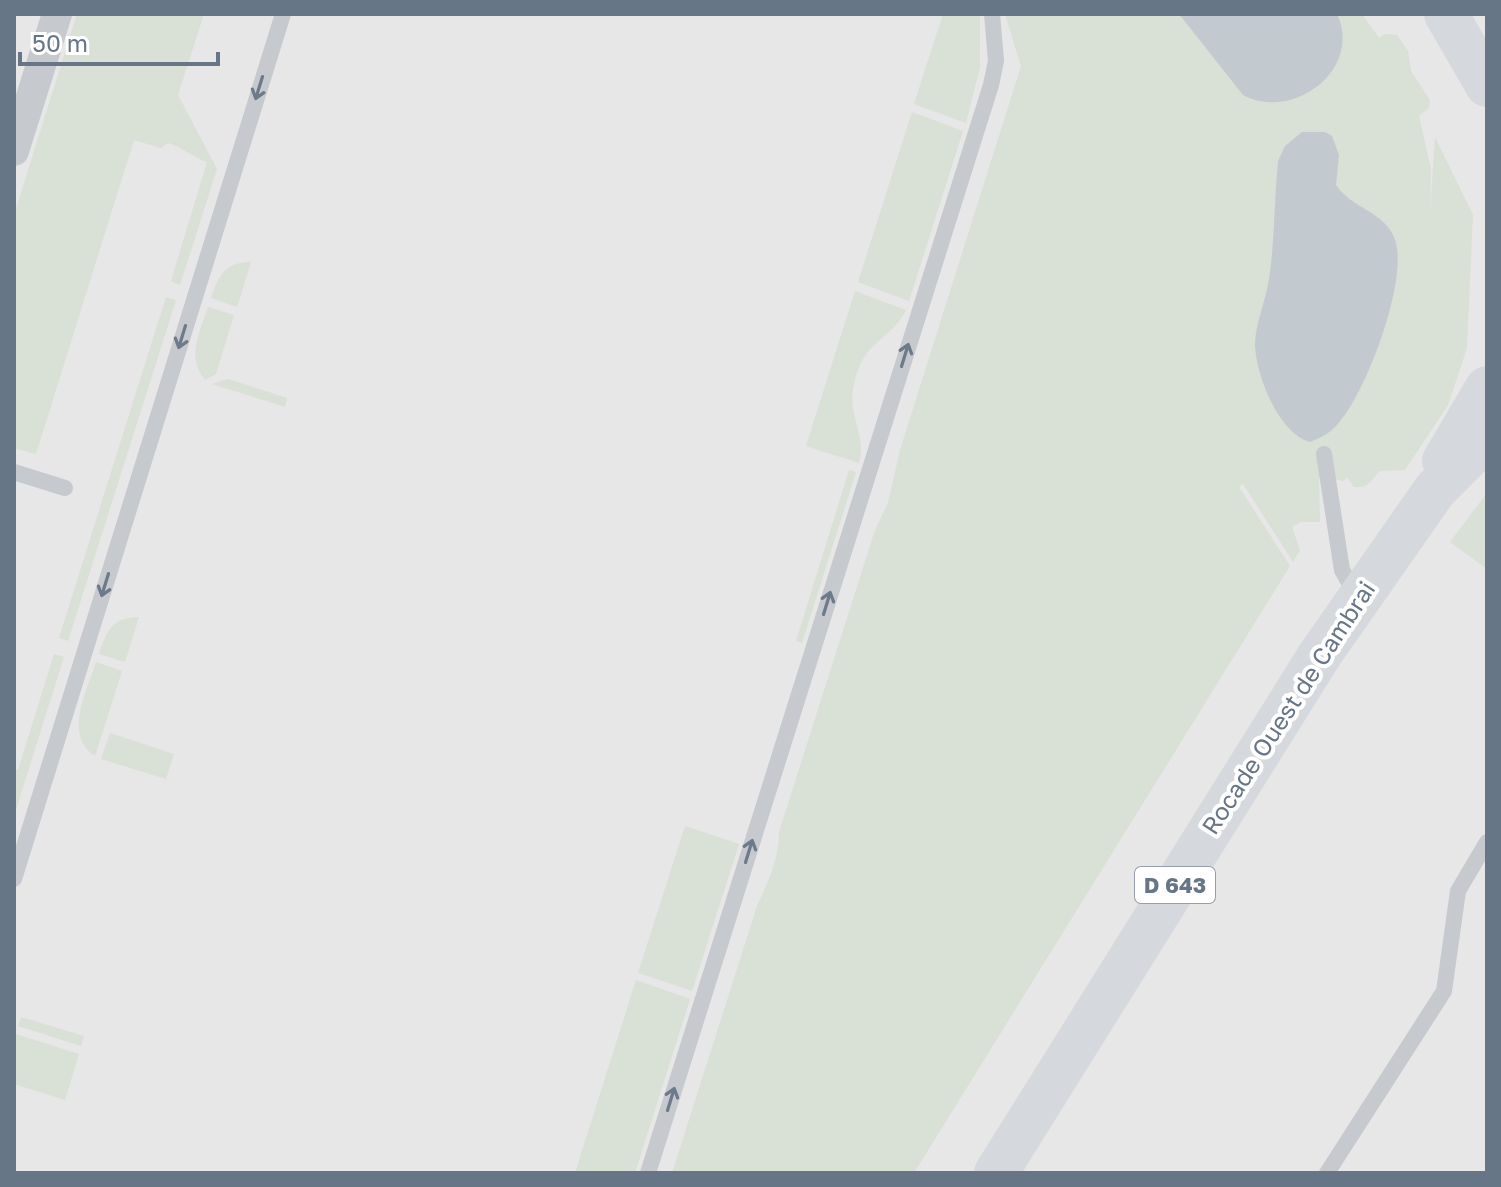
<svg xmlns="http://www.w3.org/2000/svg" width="1501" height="1187" viewBox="0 0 1501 1187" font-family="'Golos Text',sans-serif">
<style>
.built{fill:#e6e7e6}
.green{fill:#d9e0d6}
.water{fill:#c2cad0}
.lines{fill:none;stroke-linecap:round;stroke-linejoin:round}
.service{stroke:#c6c9cd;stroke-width:16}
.minor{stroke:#c6c9cd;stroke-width:30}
.primary{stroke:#d5d9dd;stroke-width:44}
.trunk{stroke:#d5d9dd;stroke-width:44}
.oneway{stroke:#6c7a8a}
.labels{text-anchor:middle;stroke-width:8;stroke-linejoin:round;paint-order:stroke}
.shield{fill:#fff;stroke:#959fab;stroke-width:2}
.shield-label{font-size:22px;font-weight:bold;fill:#677687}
.street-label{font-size:24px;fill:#677687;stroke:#fff}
</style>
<rect width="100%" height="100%" fill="#f8f8f5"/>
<rect class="built" x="14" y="14" width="1473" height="1159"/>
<g class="green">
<path d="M 77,14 L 204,14 L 178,95 L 217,169 L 180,285 L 171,281 L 207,162 C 192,157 182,147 168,143 L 161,148 L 134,140 L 36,454 L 14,448 L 14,215 Z"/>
<path d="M 943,14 L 980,14 L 980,67 L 966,123 L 914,104 Z"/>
<path d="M 1005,14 L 1362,14 L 1379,38 L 1385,34 L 1397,35 L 1408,51 L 1411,71 L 1430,100 L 1429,108 L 1419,116 L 1431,169 L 1430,213 L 1435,137 L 1473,215 L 1467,348 L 1448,405 L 1405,470 L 1380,471 C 1369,481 1371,488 1354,487 L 1347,477 L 1344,481 L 1319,478 L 1320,522 L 1301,522 L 1292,527 L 1300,550 L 1293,562 L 1243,484 L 1239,487 L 1290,566 L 914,1173 L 672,1173 L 757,906 C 768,882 779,859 779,832 L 875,530 L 888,503 L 900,450 L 1021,66 Z"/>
<path d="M 912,112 L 963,131 L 909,301 L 858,282 Z"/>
<path d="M 251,262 L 237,307 L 211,298 C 218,276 225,262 251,262 Z"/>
<path d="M 855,291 L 906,310 C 889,344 862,337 853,390 C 848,415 867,438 859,463 L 806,446 Z"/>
<path d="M 166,297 L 176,300 L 68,641 L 59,638 Z"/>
<path d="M 208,307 L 234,315 L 216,374 L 205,380 C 186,357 200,332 208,307 Z"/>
<path d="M 228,379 L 287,398 L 285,407 L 212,384 Z"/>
<path d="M 849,470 L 856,472 L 802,643 L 796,641 Z"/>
<path d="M 1487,493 L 1487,569 L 1450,542 Z"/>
<path d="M 139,617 L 125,662 L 99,654 C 106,631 113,617 139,617 Z"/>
<path d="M 54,654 L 64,657 L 14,816 L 14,769 L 18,770 Z"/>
<path d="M 96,662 L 122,671 L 95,756 C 63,735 87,691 96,662 Z"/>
<path d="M 110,733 L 174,754 L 166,779 L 101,759 Z"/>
<path d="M 685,826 L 739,844 L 692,991 L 638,973 Z"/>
<path d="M 636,980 L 690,999 L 635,1173 L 575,1173 Z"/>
<path d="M 21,1017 L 84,1036 L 81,1046 L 18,1026 Z"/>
<path d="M 16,1034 L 79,1054 L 65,1100 L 14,1084 Z"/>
</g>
<g class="water">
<path d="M 1179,14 L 1337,14 C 1363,69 1293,122 1243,95 Z"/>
<path d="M 1302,132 L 1325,132 L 1332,136 L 1339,155 L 1336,185 C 1351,208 1383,211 1394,237 C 1411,276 1365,397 1336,426 C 1329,434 1320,438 1310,442 C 1279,434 1256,376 1255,345 C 1255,324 1266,300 1269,279 C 1275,240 1274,200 1278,161 L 1285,146 Z"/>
</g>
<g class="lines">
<g class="service">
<path d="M 1324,454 L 1342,570 L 1356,595"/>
<path d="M 14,472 L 65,488"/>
<path d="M 14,879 L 283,14"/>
<path d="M 648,1173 L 991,85 L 996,61 L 992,14"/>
<path d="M 1327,1173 L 1444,991 L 1458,891 L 1487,842"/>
</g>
<path class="minor" d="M 14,151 L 57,14"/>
<path class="primary" d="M 1446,14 L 1487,85"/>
<g class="trunk">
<path d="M 1444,461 L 1487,388"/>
<path d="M 996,1173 L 1319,656 L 1435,490 L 1487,438"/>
</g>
</g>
<defs><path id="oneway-shaft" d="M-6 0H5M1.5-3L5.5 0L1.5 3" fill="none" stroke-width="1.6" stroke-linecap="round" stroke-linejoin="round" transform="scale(2)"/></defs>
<g class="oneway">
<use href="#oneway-shaft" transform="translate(259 88) rotate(107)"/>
<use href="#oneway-shaft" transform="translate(182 337) rotate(107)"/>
<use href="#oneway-shaft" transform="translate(905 355) rotate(-73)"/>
<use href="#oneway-shaft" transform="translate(105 585) rotate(107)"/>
<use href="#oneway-shaft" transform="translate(827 603) rotate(-73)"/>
<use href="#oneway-shaft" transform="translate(749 851) rotate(-73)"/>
<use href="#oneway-shaft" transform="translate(671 1099) rotate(-73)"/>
</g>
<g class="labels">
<rect class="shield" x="1135" y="867" width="80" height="36" rx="6"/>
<g class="shield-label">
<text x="1175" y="893">D 643</text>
</g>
<g class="street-label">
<text transform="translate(1289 708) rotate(-57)" y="8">Rocade Ouest de Cambrai</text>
</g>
</g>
<rect width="1501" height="1187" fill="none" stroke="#677687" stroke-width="32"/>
<path d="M20 52v12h198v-12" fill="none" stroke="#677687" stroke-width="4"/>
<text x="32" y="52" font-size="24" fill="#677687" stroke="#ffffff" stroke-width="6" paint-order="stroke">50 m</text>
</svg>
